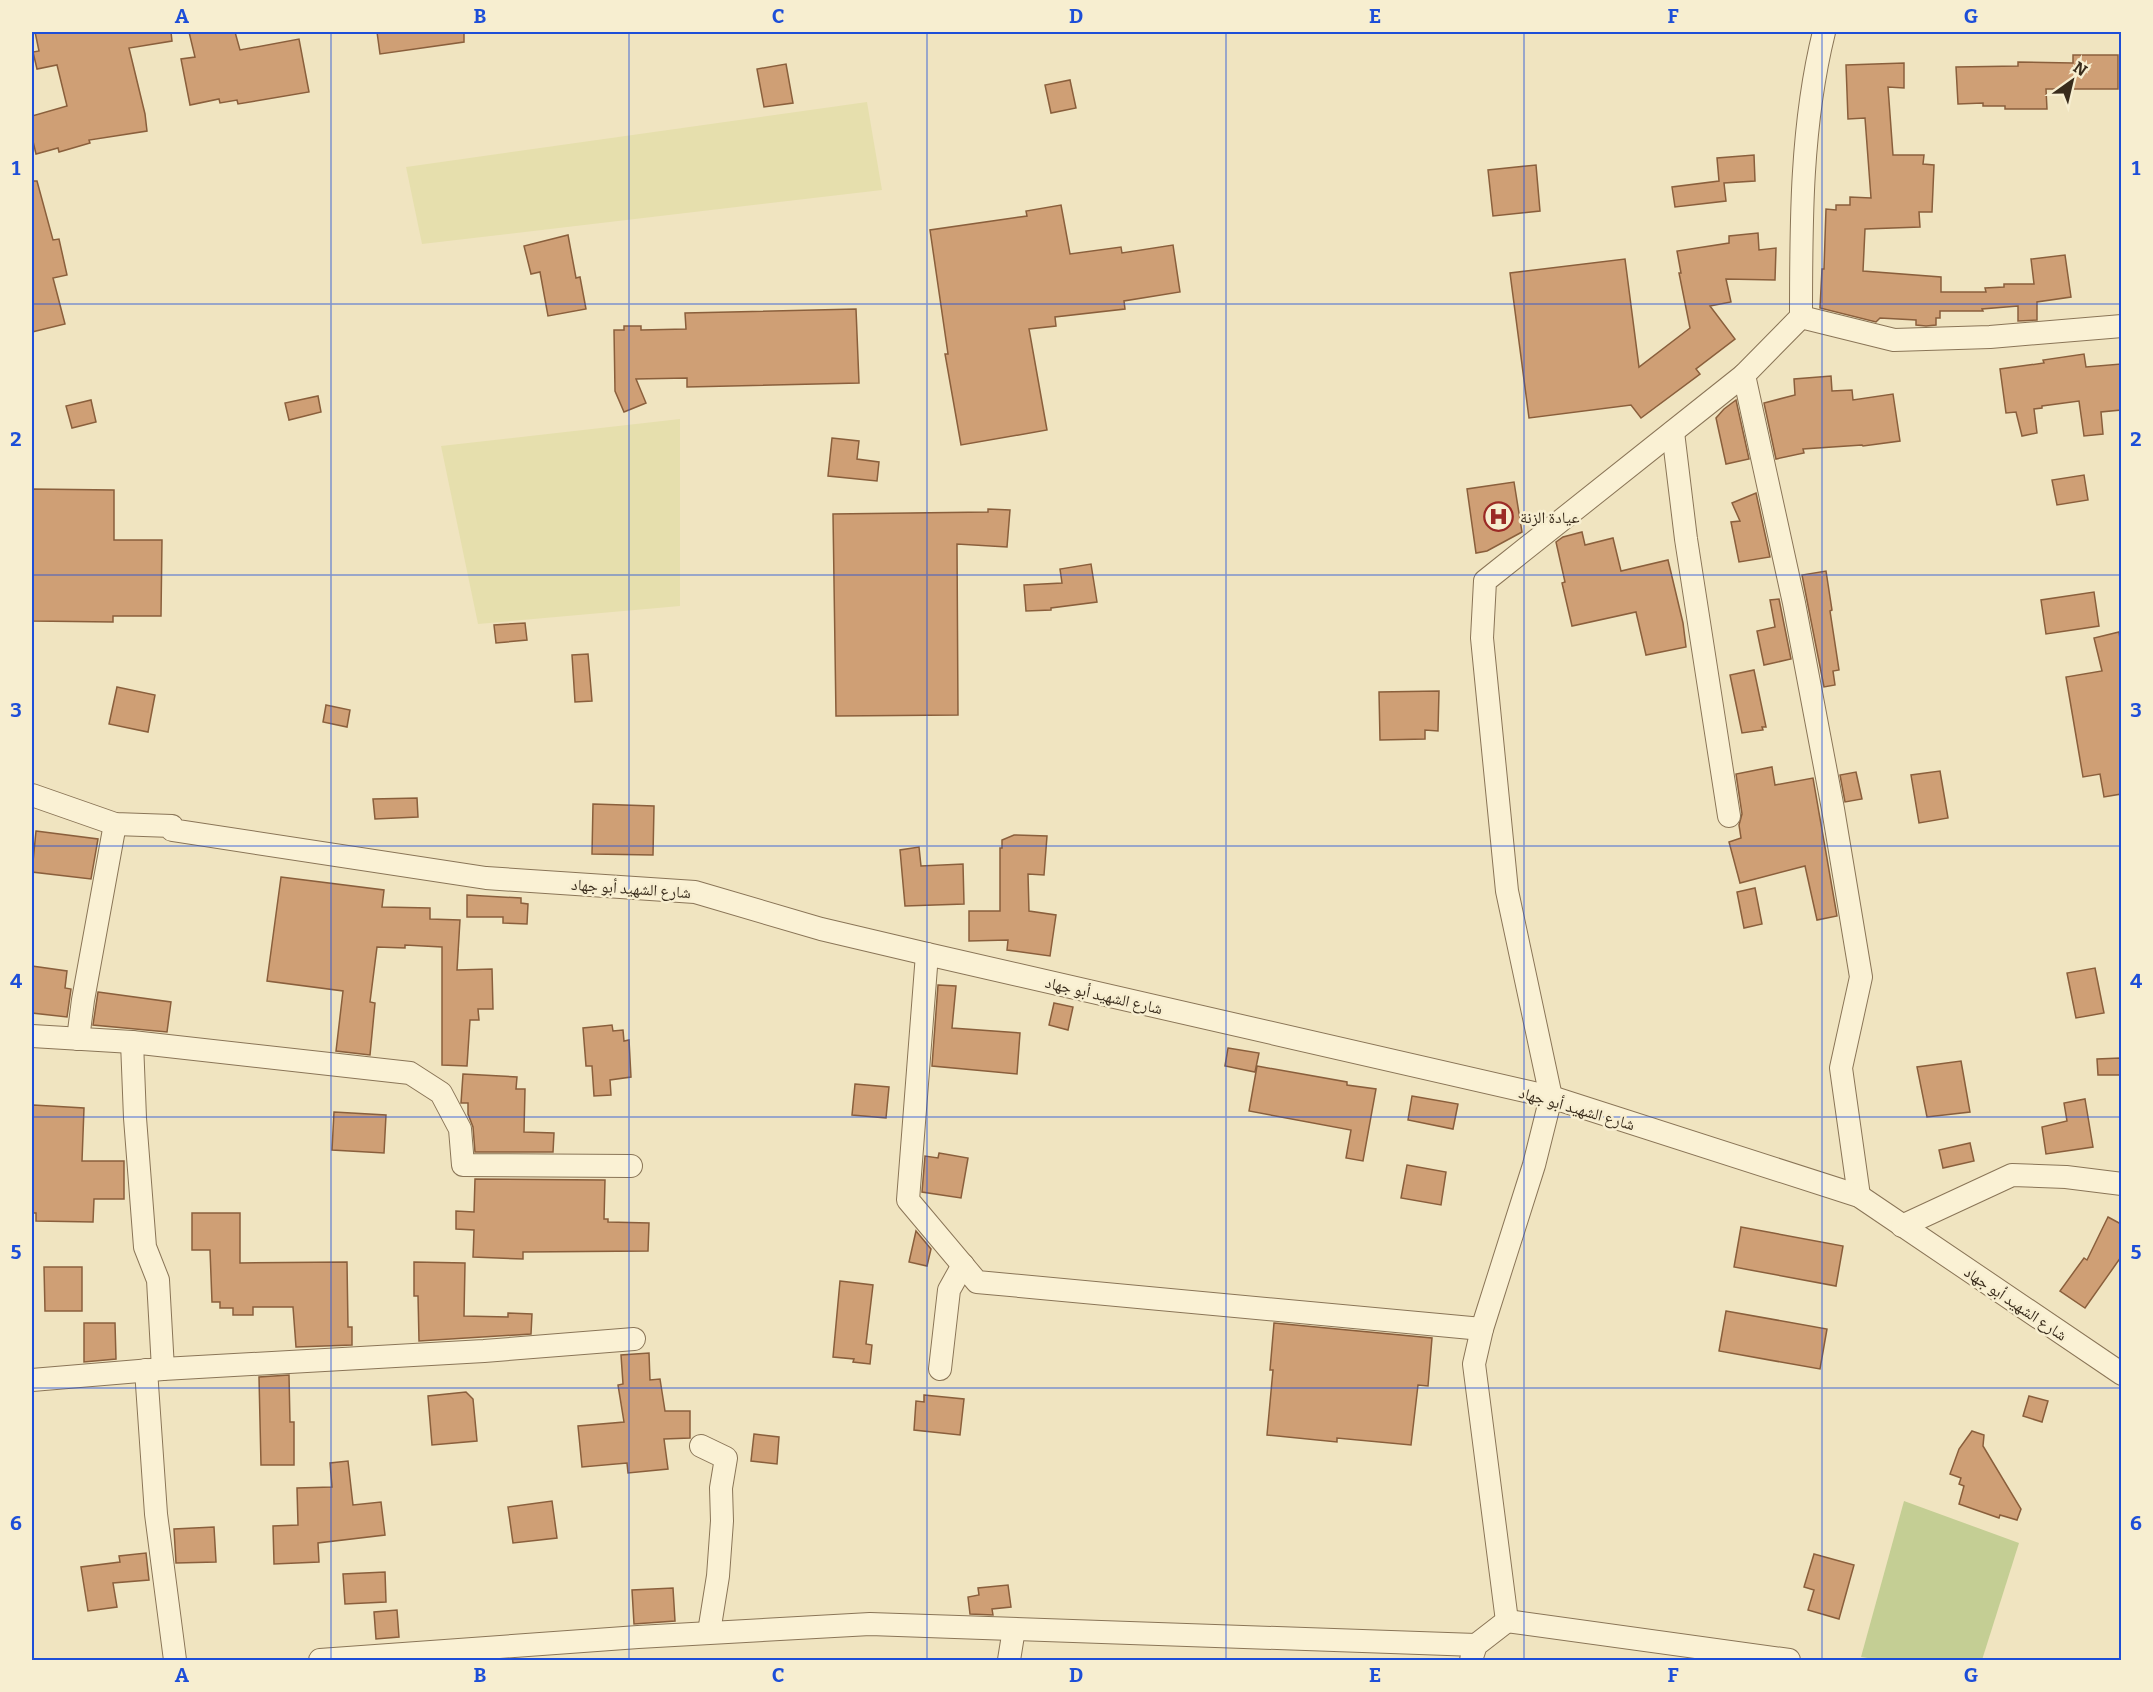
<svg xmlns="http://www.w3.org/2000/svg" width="2153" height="1692" viewBox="0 0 2153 1692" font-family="Bitter,'Noto Naskh Arabic',serif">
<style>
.farmland{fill:#e6dfad}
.green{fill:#c4ce94}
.building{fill:#cf9f75;stroke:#8a5f3c;stroke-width:1.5}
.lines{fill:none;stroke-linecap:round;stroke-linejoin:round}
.street-casing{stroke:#8a7557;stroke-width:24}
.street{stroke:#faf1d4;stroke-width:22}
.grid{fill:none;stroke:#1d4ed8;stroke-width:1.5;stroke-opacity:0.55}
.labels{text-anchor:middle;stroke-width:5;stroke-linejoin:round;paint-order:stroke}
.poi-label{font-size:16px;fill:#392c1c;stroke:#f7eed0;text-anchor:start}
.street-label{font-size:16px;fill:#392c1c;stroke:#f7eed0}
.neatline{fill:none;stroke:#1d4ed8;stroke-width:2}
.grid-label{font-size:20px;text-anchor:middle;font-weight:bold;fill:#1d4ed8}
</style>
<rect width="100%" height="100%" fill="#f0e4c0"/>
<g class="farmland">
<path d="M 867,102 L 882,190 L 422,244 L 406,167 Z"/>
<path d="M 680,419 L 680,606 L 478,624 L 441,446 Z"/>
</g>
<path class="green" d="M 1904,1501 L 2019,1543 L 1982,1660 L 1881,1660 L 1861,1657 Z"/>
<g class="building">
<path d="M 35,32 L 171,32 L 172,41 L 129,48 L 145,114 L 147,131 L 89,140 L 90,143 L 59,152 L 58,148 L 36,154 L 32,137 L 32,116 L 67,106 L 57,65 L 37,69 L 33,52 L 39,51 Z"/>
<path d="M 189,32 L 235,32 L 240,50 L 299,39 L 309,92 L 238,104 L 237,100 L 220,103 L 219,99 L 190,105 L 181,59 L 195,57 Z"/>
<path d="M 377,32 L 464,32 L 464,42 L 380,54 Z"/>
<path d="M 2073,55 L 2118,55 L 2118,89 L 2046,89 L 2047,109 L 2005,109 L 2005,106 L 1983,106 L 1983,103 L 1958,104 L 1956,67 L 2018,66 L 2018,62 L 2073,63 Z"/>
<path d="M 1904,63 L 1904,88 L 1888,87 L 1893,155 L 1924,155 L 1923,164 L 1934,165 L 1932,212 L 1919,212 L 1920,227 L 1865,229 L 1863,271 L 1941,277 L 1941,292 L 1986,292 L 1985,288 L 2004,287 L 2004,284 L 2034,284 L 2031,259 L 2065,255 L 2071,297 L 2037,302 L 2037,320 L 2018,321 L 2018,306 L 1982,309 L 1983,311 L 1940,311 L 1940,318 L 1936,318 L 1936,325 L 1926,326 L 1916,325 L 1916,320 L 1880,318 L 1876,322 L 1820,308 L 1822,269 L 1824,269 L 1826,209 L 1836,210 L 1836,205 L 1850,205 L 1850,197 L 1871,198 L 1865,118 L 1848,119 L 1846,65 Z"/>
<path d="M 786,64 L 793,103 L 764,107 L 757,69 Z"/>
<path d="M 1070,80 L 1076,108 L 1051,113 L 1045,85 Z"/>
<path d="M 1754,155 L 1755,181 L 1724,183 L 1726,201 L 1675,207 L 1672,187 L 1719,181 L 1717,158 Z"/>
<path d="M 1536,165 L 1540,211 L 1493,216 L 1488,170 Z"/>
<path d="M 32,181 L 37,181 L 53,240 L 59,239 L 67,275 L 53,278 L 65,324 L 32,332 Z"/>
<path d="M 1061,205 L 1070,254 L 1121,247 L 1122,253 L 1173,245 L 1180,292 L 1124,301 L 1125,309 L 1055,317 L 1056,326 L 1029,329 L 1047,430 L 961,445 L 945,354 L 948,354 L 930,230 L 1027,216 L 1026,211 Z"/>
<path d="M 1758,233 L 1759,250 L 1776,248 L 1775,280 L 1726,279 L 1731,302 L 1710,306 L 1735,339 L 1696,369 L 1700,374 L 1641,418 L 1631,405 L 1529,418 L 1510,273 L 1625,259 L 1639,367 L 1690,328 L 1679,273 L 1681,273 L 1677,251 L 1729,243 L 1729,236 Z"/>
<path d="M 568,235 L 576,278 L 580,277 L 586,309 L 548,316 L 540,272 L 531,274 L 524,246 Z"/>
<path d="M 856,309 L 859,383 L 687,387 L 687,378 L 636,379 L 646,403 L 624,412 L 615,391 L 614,330 L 624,330 L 624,326 L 641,326 L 641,330 L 686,329 L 685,313 Z"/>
<path d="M 2084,354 L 2086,367 L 2121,364 L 2121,410 L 2101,412 L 2103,434 L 2084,436 L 2079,401 L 2042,406 L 2042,408 L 2034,409 L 2037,433 L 2022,436 L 2016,412 L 2006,413 L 2000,369 L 2044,363 L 2043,360 Z"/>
<path d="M 1831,376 L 1832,391 L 1852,390 L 1853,400 L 1893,394 L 1900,441 L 1863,446 L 1862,445 L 1803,449 L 1804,453 L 1776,459 L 1764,403 L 1795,395 L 1794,379 Z"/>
<path d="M 318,396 L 321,412 L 289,420 L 285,403 Z"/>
<path d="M 91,400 L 96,422 L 72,428 L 66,406 Z"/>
<path d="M 1736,400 L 1749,459 L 1726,464 L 1716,418 L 1724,409 Z"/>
<path d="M 832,438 L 859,441 L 857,459 L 879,462 L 877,481 L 828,476 Z"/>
<path d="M 2084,475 L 2088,500 L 2057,505 L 2052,480 Z"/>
<path d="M 1514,482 L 1522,532 L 1487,551 L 1476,553 L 1467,489 Z"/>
<path d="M 32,489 L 114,490 L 114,540 L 162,540 L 161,616 L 113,616 L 113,622 L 32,621 Z"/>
<path d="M 1756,493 L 1770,557 L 1739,562 L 1731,522 L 1740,521 L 1732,503 Z"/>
<path d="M 988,509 L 1010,510 L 1007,547 L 957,544 L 958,715 L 836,716 L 833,514 L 988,512 Z"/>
<path d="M 1582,532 L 1585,545 L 1613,538 L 1621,571 L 1668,560 L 1683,623 L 1686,647 L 1646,655 L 1636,612 L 1572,626 L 1562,583 L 1565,582 L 1556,542 L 1563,537 Z"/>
<path d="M 1091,564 L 1097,602 L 1051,608 L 1051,610 L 1026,611 L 1024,585 L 1062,583 L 1060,569 Z"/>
<path d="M 1826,571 L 1832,610 L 1830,611 L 1839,670 L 1833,671 L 1835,685 L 1824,687 L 1802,575 Z"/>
<path d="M 2094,592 L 2099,626 L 2046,634 L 2041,600 Z"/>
<path d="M 1779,599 L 1791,659 L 1764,665 L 1757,631 L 1775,627 L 1770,600 Z"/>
<path d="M 525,623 L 527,640 L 496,643 L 494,625 Z"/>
<path d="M 2119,632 L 2121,645 L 2121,794 L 2104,797 L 2100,774 L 2083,777 L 2066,677 L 2102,671 L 2094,638 Z"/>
<path d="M 588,654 L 592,701 L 575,702 L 572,655 Z"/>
<path d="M 1754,670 L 1766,727 L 1762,727 L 1763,730 L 1742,733 L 1730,675 Z"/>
<path d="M 117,687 L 155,695 L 148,732 L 109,724 Z"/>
<path d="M 1439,691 L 1438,731 L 1425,730 L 1425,739 L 1380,740 L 1379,692 Z"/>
<path d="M 326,705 L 350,710 L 347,727 L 323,722 Z"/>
<path d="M 1772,767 L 1775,785 L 1813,778 L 1837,916 L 1817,920 L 1805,866 L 1740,883 L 1729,842 L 1741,838 L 1739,825 L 1742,814 L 1736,774 Z"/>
<path d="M 1940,771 L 1948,818 L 1919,823 L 1911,775 Z"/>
<path d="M 1856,772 L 1862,799 L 1845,802 L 1840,775 Z"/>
<path d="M 417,798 L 418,817 L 375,819 L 373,799 Z"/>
<path d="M 593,804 L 654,806 L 653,855 L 592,854 Z"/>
<path d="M 36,831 L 98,839 L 91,879 L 32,872 Z"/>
<path d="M 1014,835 L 1047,836 L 1044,875 L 1028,874 L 1029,911 L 1056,915 L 1050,956 L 1007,950 L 1008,940 L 969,941 L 969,911 L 1000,911 L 1000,848 L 1002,848 L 1002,840 Z"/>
<path d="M 919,847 L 921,866 L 963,864 L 964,904 L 905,906 L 900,850 Z"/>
<path d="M 281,877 L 384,890 L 382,907 L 430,908 L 430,919 L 460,920 L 457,970 L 492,969 L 493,1009 L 478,1009 L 479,1020 L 470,1020 L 467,1066 L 442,1065 L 442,947 L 405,945 L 405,948 L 377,947 L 370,1002 L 375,1003 L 370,1055 L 336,1051 L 343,991 L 267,981 Z"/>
<path d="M 1755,888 L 1762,924 L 1744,928 L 1737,892 Z"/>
<path d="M 467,895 L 521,898 L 521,903 L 528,904 L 527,924 L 503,923 L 503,917 L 467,917 Z"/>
<path d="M 32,966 L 67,971 L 65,988 L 71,989 L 67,1017 L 32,1013 Z"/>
<path d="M 2095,968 L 2104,1013 L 2076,1018 L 2067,973 Z"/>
<path d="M 938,985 L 956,986 L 952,1028 L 1020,1033 L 1017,1074 L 932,1066 Z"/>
<path d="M 98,992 L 171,1002 L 167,1032 L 93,1025 Z"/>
<path d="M 1054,1003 L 1073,1007 L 1068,1030 L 1049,1025 Z"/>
<path d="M 612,1025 L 613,1031 L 623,1030 L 624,1041 L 629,1040 L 631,1077 L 610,1080 L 611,1095 L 594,1096 L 592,1066 L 586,1066 L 583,1028 Z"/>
<path d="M 1228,1048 L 1259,1053 L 1255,1072 L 1225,1066 Z"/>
<path d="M 2120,1058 L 2120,1075 L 2098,1075 L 2097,1059 Z"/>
<path d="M 1961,1061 L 1970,1112 L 1927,1117 L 1917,1067 Z"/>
<path d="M 1257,1066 L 1347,1082 L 1347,1085 L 1376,1089 L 1363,1161 L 1346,1158 L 1351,1130 L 1249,1111 Z"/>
<path d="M 463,1074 L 517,1077 L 516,1089 L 525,1089 L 524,1132 L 554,1133 L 553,1152 L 475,1152 L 473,1127 L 468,1114 L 468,1103 L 461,1103 Z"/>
<path d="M 855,1084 L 889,1087 L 886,1118 L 852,1115 Z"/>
<path d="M 1412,1096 L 1458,1104 L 1453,1129 L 1408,1120 Z"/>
<path d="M 2085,1099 L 2093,1147 L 2046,1154 L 2042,1127 L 2067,1121 L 2064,1103 Z"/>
<path d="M 33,1105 L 84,1108 L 82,1161 L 124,1161 L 124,1199 L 94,1199 L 93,1222 L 36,1221 L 36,1213 L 32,1213 Z"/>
<path d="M 334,1112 L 386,1115 L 384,1153 L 332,1150 Z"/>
<path d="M 1970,1143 L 1974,1161 L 1943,1168 L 1939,1150 Z"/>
<path d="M 939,1153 L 968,1158 L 961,1198 L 922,1192 L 925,1156 L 938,1158 Z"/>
<path d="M 1407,1165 L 1446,1172 L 1441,1205 L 1401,1198 Z"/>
<path d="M 475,1179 L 605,1180 L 604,1219 L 608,1219 L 608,1222 L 649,1223 L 648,1251 L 523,1252 L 523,1259 L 473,1257 L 474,1230 L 456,1229 L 456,1211 L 474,1212 Z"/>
<path d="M 192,1213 L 240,1213 L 240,1263 L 347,1262 L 348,1327 L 352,1327 L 352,1345 L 296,1347 L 293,1307 L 253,1307 L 253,1315 L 233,1315 L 233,1308 L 220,1308 L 220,1302 L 212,1302 L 210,1250 L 192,1250 Z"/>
<path d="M 2108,1217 L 2121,1224 L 2121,1257 L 2085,1308 L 2060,1291 L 2084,1258 L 2087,1260 Z"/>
<path d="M 1741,1227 L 1843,1246 L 1836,1286 L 1734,1267 Z"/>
<path d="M 916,1231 L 931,1249 L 927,1266 L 909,1262 Z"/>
<path d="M 414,1262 L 465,1263 L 464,1316 L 508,1317 L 508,1313 L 532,1314 L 531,1334 L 419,1341 L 418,1296 L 414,1296 Z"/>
<path d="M 44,1267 L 82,1267 L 82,1311 L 45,1311 Z"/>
<path d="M 840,1281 L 873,1285 L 866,1344 L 872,1345 L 870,1364 L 853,1362 L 854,1359 L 833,1357 Z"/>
<path d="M 1726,1311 L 1827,1329 L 1820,1369 L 1719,1351 Z"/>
<path d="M 84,1323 L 115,1323 L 116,1359 L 84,1362 Z"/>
<path d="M 1274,1323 L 1432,1338 L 1428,1386 L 1418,1385 L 1411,1445 L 1337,1438 L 1337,1442 L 1267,1435 L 1273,1370 L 1270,1370 Z"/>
<path d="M 649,1353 L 650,1380 L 660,1379 L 665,1411 L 690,1411 L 690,1438 L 664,1439 L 668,1469 L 628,1473 L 627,1463 L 582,1467 L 578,1426 L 624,1422 L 618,1385 L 623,1384 L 621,1355 Z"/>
<path d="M 289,1375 L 290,1422 L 294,1422 L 294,1465 L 261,1465 L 259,1377 Z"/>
<path d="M 466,1392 L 473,1399 L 477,1441 L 432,1445 L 428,1396 Z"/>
<path d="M 924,1395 L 964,1399 L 960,1435 L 914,1430 L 916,1401 L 924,1402 Z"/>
<path d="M 2029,1396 L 2048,1401 L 2042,1422 L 2023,1416 Z"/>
<path d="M 1972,1431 L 1984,1435 L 1983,1446 L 2021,1509 L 2017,1520 L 2000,1515 L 1999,1518 L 1959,1504 L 1964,1486 L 1959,1484 L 1961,1478 L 1950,1474 L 1959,1449 Z"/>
<path d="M 754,1434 L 779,1437 L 777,1464 L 751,1461 Z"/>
<path d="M 348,1461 L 353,1505 L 381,1502 L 385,1535 L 318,1543 L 319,1562 L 274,1564 L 273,1526 L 298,1525 L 297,1488 L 332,1487 L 330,1463 Z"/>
<path d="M 552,1501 L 557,1538 L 513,1543 L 508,1507 Z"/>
<path d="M 214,1527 L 216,1562 L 176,1563 L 174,1529 Z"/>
<path d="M 146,1553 L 149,1580 L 113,1583 L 117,1607 L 88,1611 L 81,1567 L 120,1562 L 119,1556 Z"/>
<path d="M 1814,1554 L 1854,1565 L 1839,1619 L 1808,1610 L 1814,1590 L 1804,1587 Z"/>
<path d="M 385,1572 L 386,1602 L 345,1604 L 343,1574 Z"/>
<path d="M 1008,1585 L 1011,1607 L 992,1609 L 993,1615 L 970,1614 L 968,1597 L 979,1595 L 978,1588 Z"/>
<path d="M 673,1588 L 675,1621 L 634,1624 L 632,1590 Z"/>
<path d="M 397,1610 L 399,1637 L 376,1639 L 374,1612 Z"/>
</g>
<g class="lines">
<defs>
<g id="street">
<path d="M 1801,317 L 1894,340 L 1990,337 L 2122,326"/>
<path d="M 1744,375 L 1794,603 L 1833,809 L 1861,977 L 1841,1068 L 1859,1196"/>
<path d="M 1673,432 L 1686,539 L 1729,816"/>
<path d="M 32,795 L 115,824 L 172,826 L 172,830 L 486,878 L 695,892 L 821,929 L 927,954 L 1551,1097 L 1859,1196 L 2122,1374"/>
<path d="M 927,954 L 908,1200 L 977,1282 L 1482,1329"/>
<path d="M 32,1036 L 132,1042 L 410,1073 L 441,1093 L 460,1129 L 463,1165 L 631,1166"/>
<path d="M 78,1039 L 83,1000 L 115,824"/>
<path d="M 132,1042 L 135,1118 L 145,1247 L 158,1280 L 163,1369"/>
<path d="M 1902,1226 L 2012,1175 L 2066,1177 L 2122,1184"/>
<path d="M 940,1369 L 949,1290 L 963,1265"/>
<path d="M 146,1370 L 156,1514 L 175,1660"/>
<path d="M 32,1380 L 163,1369 L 484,1351 L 634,1339"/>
<path d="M 701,1446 L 726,1458 L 721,1488 L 722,1521 L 718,1576 L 709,1632"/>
<path d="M 1507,1621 L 1474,1364 L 1482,1329 L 1534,1165 L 1551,1097 L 1507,891 L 1482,638 L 1485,581 L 1744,375 L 1801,317 C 1801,221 1801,125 1824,32"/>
<path d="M 1507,1621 L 1789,1660"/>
<path d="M 320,1660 L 638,1637 L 870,1624 L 1476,1645"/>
<path d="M 1009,1660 L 1014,1629"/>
<path d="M 1471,1660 L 1476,1645 L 1507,1621"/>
</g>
</defs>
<use href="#street" class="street-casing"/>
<use href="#street" class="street"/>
</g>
<path class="grid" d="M 331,32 L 331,1660M 629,32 L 629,1660M 927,32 L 927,1660M 1226,32 L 1226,1660M 1524,32 L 1524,1660M 1822,32 L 1822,1660M 32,304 L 2122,304M 32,575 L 2122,575M 32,846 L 2122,846M 32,1117 L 2122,1117M 32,1388 L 2122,1388"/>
<defs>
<symbol id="hospital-ring" viewBox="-11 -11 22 22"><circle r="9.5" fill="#f7eed0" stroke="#9b2a25" stroke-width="1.5"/><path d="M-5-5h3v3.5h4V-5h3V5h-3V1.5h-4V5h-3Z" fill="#9b2a25"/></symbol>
</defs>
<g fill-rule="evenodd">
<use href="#hospital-ring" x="1482" y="500" width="33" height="33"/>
</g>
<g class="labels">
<g class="poi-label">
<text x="1520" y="523">عيادة الزنة</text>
</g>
<g class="street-label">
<text transform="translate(631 888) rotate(4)" y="6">شارع الشهيد أبو جهاد</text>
<text transform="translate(1104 995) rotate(13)" y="6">شارع الشهيد أبو جهاد</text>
<text transform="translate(1577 1108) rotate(16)" y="6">شارع الشهيد أبو جهاد</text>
<text transform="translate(2016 1303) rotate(34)" y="6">شارع الشهيد أبو جهاد</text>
</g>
</g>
<rect width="2153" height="1692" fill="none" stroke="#f7eed0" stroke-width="66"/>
<g transform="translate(2072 81) rotate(34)" stroke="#f7eed0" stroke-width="4.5" paint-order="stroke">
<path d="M0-4.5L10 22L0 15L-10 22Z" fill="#392c1c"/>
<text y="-9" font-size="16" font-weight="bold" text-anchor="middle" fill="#392c1c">N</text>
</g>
<rect x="33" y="33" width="2087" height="1626" class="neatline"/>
<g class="grid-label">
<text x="182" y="23">A</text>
<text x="480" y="23">B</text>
<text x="778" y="23">C</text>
<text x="1076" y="23">D</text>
<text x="1375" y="23">E</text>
<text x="1673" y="23">F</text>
<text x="1971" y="23">G</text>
<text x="16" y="175">1</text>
<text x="2136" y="175">1</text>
<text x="16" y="446">2</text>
<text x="2136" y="446">2</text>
<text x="16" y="717">3</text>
<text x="2136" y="717">3</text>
<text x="16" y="988">4</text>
<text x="2136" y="988">4</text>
<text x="16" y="1259">5</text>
<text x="2136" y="1259">5</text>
<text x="16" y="1530">6</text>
<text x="2136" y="1530">6</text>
<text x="182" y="1682">A</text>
<text x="480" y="1682">B</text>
<text x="778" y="1682">C</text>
<text x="1076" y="1682">D</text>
<text x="1375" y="1682">E</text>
<text x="1673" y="1682">F</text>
<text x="1971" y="1682">G</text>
</g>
</svg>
